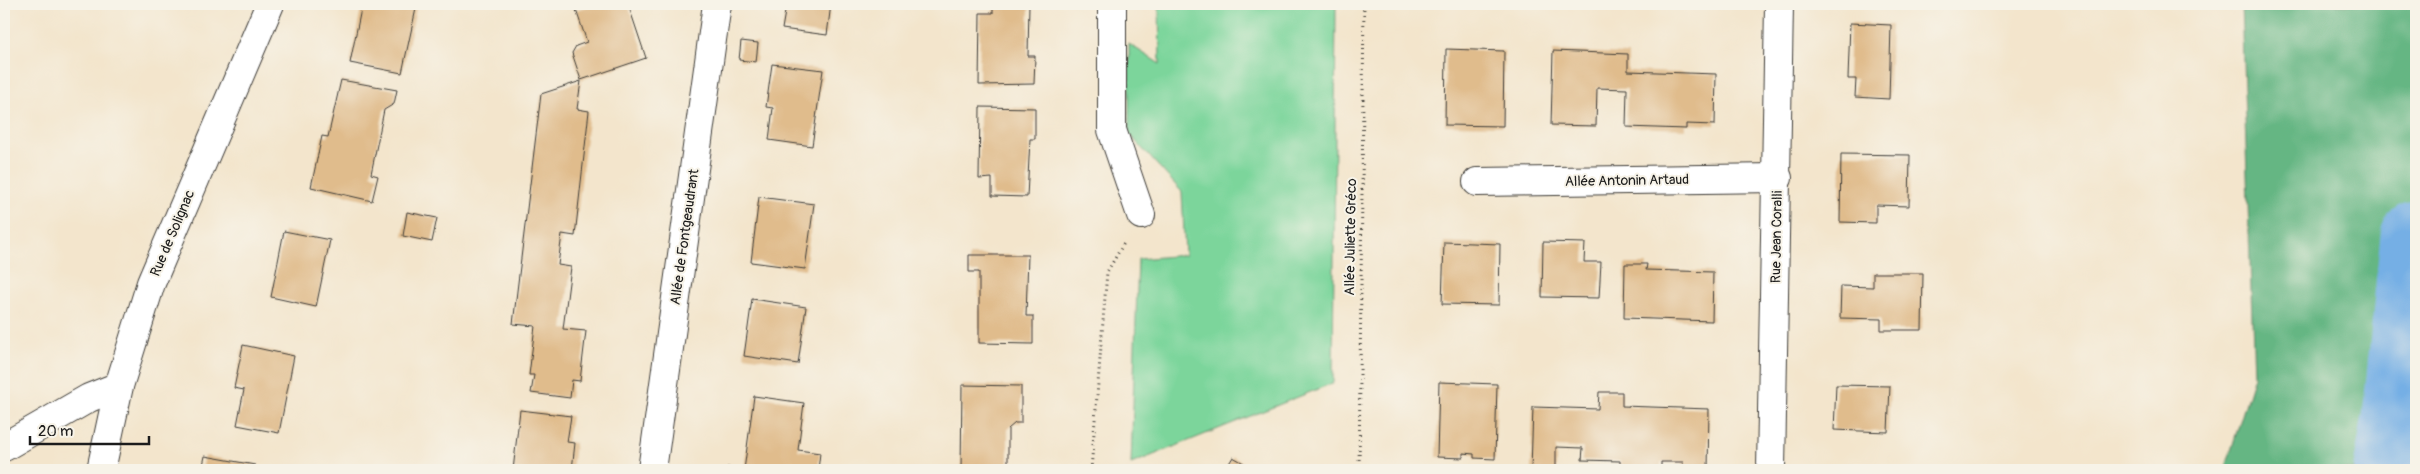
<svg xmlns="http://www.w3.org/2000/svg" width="2420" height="474" viewBox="0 0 2420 474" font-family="Pangolin,sans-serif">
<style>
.green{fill:#7cd59b;stroke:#4c785c}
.forest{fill:#65b683;stroke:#406950}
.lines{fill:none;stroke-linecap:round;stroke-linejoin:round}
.river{stroke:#74afe5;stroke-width:71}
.building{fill:#e0bc8c}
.minor-casing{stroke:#3c3a36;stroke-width:30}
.path{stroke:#3c3a36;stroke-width:3;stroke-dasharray:1 4;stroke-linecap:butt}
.minor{stroke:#fff;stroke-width:28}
.labels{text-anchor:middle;stroke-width:4;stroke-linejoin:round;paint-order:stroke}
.street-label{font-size:14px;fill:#1c1c1c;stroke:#f7f3e8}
</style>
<rect width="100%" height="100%" fill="#f7f3e8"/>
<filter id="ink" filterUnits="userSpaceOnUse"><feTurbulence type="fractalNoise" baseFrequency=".02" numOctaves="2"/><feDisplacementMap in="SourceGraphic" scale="10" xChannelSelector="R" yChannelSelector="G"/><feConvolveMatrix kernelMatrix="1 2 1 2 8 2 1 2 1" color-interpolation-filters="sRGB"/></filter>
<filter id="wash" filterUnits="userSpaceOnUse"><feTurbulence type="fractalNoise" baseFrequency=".0096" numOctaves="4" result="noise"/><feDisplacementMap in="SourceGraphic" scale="20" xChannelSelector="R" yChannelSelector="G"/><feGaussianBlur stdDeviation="1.12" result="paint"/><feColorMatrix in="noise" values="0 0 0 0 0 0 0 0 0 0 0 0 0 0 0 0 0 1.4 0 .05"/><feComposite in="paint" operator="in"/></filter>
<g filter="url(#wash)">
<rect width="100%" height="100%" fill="#f3e5cc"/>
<path class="green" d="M 1159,4 L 1336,4 L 1333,383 L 1131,464 L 1138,259 L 1185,255 L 1182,192 L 1129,134 L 1129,44 L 1160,64 Z"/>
<path class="forest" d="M 2241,4 L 2416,4 L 2416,470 L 2225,470 L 2254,376 Z"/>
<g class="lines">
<path class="river" d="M 2389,470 L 2398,418 L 2416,236"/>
</g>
<g id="blocks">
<g class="building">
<path d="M 362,4 L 417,4 L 402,73 L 350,63 Z"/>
<path d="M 596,4 L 628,4 L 646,58 L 581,80 L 572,53 L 576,46 L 587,42 L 576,10 Z"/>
<path d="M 781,4 L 831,4 L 827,35 L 782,29 L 786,6 L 781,7 Z"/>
<path d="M 993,4 L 1029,4 L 1028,56 L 1035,56 L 1034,84 L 979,85 L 980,13 L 993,13 Z"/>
<path d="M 1850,23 L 1891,25 L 1889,99 L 1855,97 L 1856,79 L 1848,79 Z"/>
<path d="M 741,41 L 758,43 L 756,62 L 739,60 Z"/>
<path d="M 1446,49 L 1504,51 L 1503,126 L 1445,125 Z"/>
<path d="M 1553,51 L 1628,54 L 1628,71 L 1716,74 L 1715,125 L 1686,124 L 1686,129 L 1626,127 L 1627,89 L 1597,88 L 1596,126 L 1551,125 Z"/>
<path d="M 772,64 L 823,70 L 812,146 L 769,140 L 773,108 L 766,107 Z"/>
<path d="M 341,80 L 397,90 L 394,104 L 384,110 L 371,174 L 378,176 L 372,201 L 311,187 L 322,136 L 328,137 Z"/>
<path d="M 581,81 L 577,109 L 589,111 L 575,236 L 562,234 L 558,265 L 571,267 L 563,329 L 586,331 L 580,381 L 572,380 L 570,398 L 531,393 L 534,375 L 529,375 L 535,326 L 513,324 L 541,94 Z"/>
<path d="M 980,107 L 1035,108 L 1035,139 L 1030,139 L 1027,197 L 992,196 L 992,178 L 979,179 Z"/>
<path d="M 1841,154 L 1910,155 L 1909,206 L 1876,205 L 1876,223 L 1840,222 Z"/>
<path d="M 759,197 L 814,204 L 805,269 L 751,262 Z"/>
<path d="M 407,212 L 437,218 L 432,242 L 403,236 Z"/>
<path d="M 284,231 L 330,240 L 316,307 L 271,297 Z"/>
<path d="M 1444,242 L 1500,244 L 1499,305 L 1442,304 Z"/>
<path d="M 1543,242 L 1585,243 L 1584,262 L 1601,262 L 1599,298 L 1542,297 Z"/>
<path d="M 969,255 L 1028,255 L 1026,316 L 1033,316 L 1033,344 L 979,343 L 979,272 L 969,272 Z"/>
<path d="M 1625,264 L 1647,264 L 1646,270 L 1713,272 L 1712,321 L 1624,318 Z"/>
<path d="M 1873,273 L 1923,273 L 1922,330 L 1881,330 L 1881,319 L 1840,318 L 1841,286 L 1873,287 Z"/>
<path d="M 752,299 L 806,307 L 798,364 L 744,356 Z"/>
<path d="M 243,345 L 294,356 L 279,433 L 237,425 L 244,390 L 234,388 Z"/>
<path d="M 1439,382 L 1497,384 L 1495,459 L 1474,458 L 1474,454 L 1463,453 L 1463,458 L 1437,457 Z"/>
<path d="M 962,385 L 1021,386 L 1021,423 L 1015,423 L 1008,429 L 1008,470 L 961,470 Z"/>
<path d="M 1836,385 L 1890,386 L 1888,432 L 1834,430 Z"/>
<path d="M 1599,392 L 1622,392 L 1622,406 L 1709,409 L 1708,470 L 1683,470 L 1683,462 L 1661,462 L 1661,468 L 1620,466 L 1620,461 L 1582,460 L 1583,448 L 1556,447 L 1556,470 L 1531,470 L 1533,407 L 1598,409 Z"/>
<path d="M 754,396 L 804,403 L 798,450 L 820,453 L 818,470 L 744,470 Z"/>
<path d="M 520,410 L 571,416 L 567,442 L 575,443 L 572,470 L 513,470 Z"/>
<path d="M 205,456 L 255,465 L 254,470 L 202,470 Z"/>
<path d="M 1233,457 L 1256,470 L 1225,470 Z"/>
<path d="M 727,467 L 740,469 L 740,470 L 727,470 Z"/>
</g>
</g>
</g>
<g filter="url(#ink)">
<use href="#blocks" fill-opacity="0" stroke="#3c3a36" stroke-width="1"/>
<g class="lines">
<defs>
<g id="minor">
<path d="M 1112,4 L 1112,130 L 1141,215"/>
<path d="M 1477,182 L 1778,178"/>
<path d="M 4,447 L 89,398 L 119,386"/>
<path d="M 101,470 L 119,386 L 151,283 L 270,4"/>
<path d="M 652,470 L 717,4"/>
<path d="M 1771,470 L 1779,4"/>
</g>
</defs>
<use href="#minor" class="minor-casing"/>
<g class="path">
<path d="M 1091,470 L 1107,272 L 1124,243"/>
<path d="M 1359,470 L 1364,4"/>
</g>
<use href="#minor" class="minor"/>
</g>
</g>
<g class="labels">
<g class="street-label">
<text transform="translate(1627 180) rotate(-1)" y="5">Allée Antonin Artaud</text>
<text transform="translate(172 233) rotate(-67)" y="5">Rue de Solignac</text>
<text transform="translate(684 237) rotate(-82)" y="5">Allée de Fontgeaudrant</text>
<text transform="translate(1350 237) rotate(-89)" y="5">Allée Juliette Gréco</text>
<text transform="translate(1776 237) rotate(-89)" y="5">Rue Jean Coralli</text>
</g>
</g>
<rect width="2420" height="474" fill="none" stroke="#f7f3e8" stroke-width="20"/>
<path d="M30 436v8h119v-8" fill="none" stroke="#1c1c1c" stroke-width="2.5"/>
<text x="38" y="436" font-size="15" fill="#1c1c1c" stroke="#f7f3e8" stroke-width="4" paint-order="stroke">20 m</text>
</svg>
